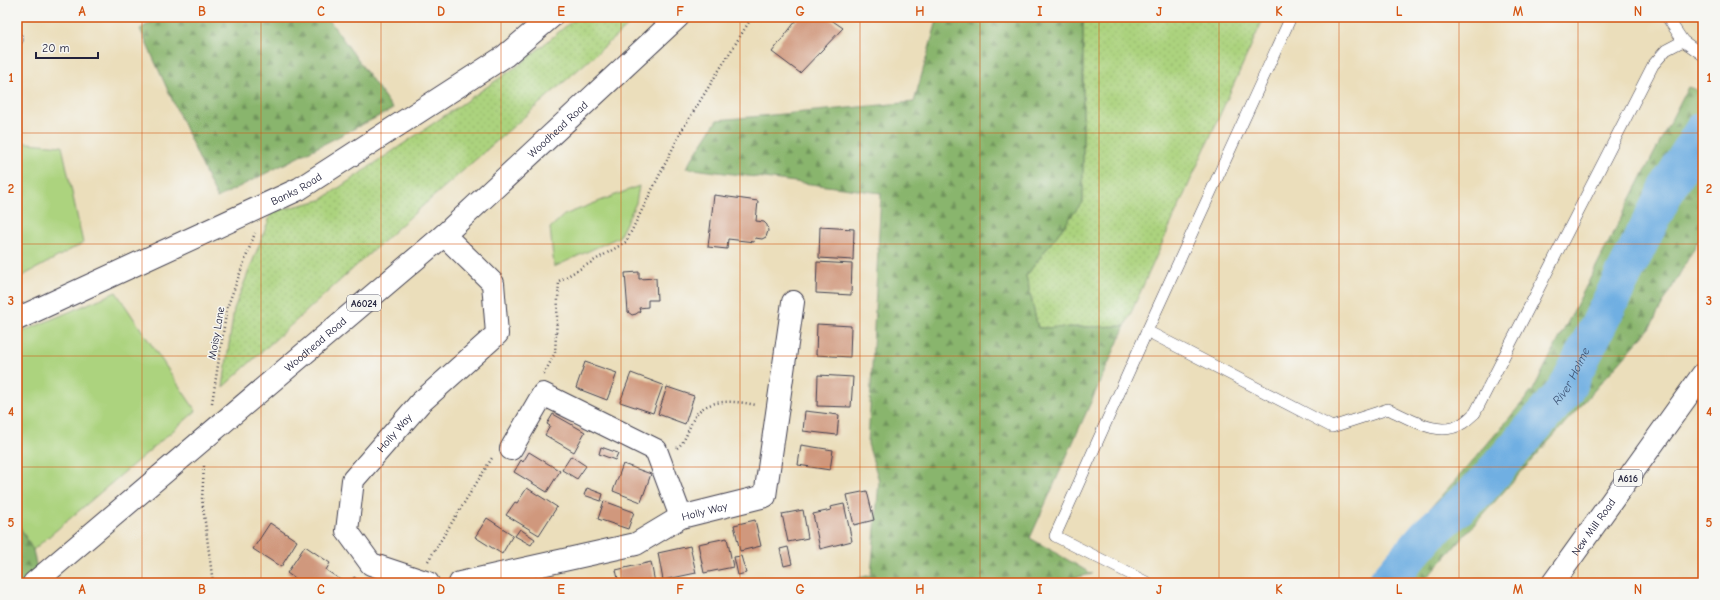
<svg xmlns="http://www.w3.org/2000/svg" width="1720" height="600" viewBox="0 0 1720 600" font-family="'Comic Neue',sans-serif">
<style>
.grass{fill:url(#grass-dots);stroke:#677a5c}
.forest{fill:url(#forest-firs);stroke:#566c54}
.green{fill:#acd37e;stroke:#677a5c}
.lines{fill:none;stroke-linecap:round;stroke-linejoin:round}
.river{stroke:#6fafe2;stroke-width:37}
.building{fill:#d0987d}
.lane-casing{stroke:#403e4e;stroke-width:12}
.street-casing{stroke:#403e4e;stroke-width:24}
.secondary-casing{stroke:#403e4e;stroke-width:24}
.primary-casing{stroke:#403e4e;stroke-width:24}
.path{stroke:#403e4e;stroke-width:2.5;stroke-dasharray:1 3;stroke-linecap:butt}
.lane{stroke:#fff;stroke-width:11}
.street{stroke:#fff;stroke-width:22}
.secondary{stroke:#fff;stroke-width:22}
.primary{stroke:#fff;stroke-width:22}
.grid{fill:none;stroke:#d45411;stroke-width:1;stroke-opacity:0.55}
.labels{text-anchor:middle;stroke-width:3;stroke-linejoin:round;paint-order:stroke}
.shield{fill:#f6f6f2;stroke:#626272;stroke-width:1}
.shield-label{font-size:10px;font-weight:bold;fill:#22223b}
.street-label{font-size:11px;fill:#22223b;stroke:#f6f6f2}
.water-label{font-size:12px;font-style:italic;fill:#3d5375;stroke:#f6f6f2}
.neatline{fill:none;stroke:#d45411;stroke-width:1.5}
.grid-label{font-size:13px;text-anchor:middle;font-weight:bold;fill:#d45411}
</style>
<defs>
<pattern id="grass-dots" width="8" height="8" patternUnits="userSpaceOnUse"><rect width="8" height="8" fill="#acd37e"/><path d="M2 2h.1M6 6h.1" fill="none" stroke="#94b56e" stroke-width="1.8" stroke-linecap="round"/></pattern>
<pattern id="forest-firs" width="22" height="20" patternUnits="userSpaceOnUse"><rect width="22" height="20" fill="#89b56d"/><path d="M5 1l3.5 6h-7zM16 11l3.5 6h-7z" fill="#70935b"/></pattern>
</defs>
<rect width="100%" height="100%" fill="#f6f6f2"/>
<filter id="ink" filterUnits="userSpaceOnUse"><feTurbulence type="fractalNoise" baseFrequency=".025" numOctaves="2"/><feDisplacementMap in="SourceGraphic" scale="8" xChannelSelector="R" yChannelSelector="G"/><feConvolveMatrix kernelMatrix="1 2 1 2 8 2 1 2 1" color-interpolation-filters="sRGB"/></filter>
<filter id="wash" filterUnits="userSpaceOnUse"><feTurbulence type="fractalNoise" baseFrequency=".012" numOctaves="4" result="noise"/><feDisplacementMap in="SourceGraphic" scale="16" xChannelSelector="R" yChannelSelector="G"/><feGaussianBlur stdDeviation="0.9" result="paint"/><feColorMatrix in="noise" values="0 0 0 0 0 0 0 0 0 0 0 0 0 0 0 0 0 1.4 0 .05"/><feComposite in="paint" operator="in"/></filter>
<g filter="url(#wash)">
<rect width="100%" height="100%" fill="#ebdebb"/>
<g class="grass">
<path d="M 577,17 L 638,17 L 401,225 L 223,387 L 234,309 L 272,212 L 321,200 L 519,65 Z"/>
<path d="M 1083,17 L 1264,17 L 1125,326 L 1038,328 L 1026,276 L 1083,201 Z"/>
</g>
<g class="forest">
<path d="M 160,17 L 327,17 L 393,109 L 217,198 L 140,29 Z"/>
<path d="M 938,17 L 1083,17 L 1083,201 L 1026,276 L 1038,328 L 1125,326 L 1030,538 L 1092,574 L 1050,583 L 840,583 L 871,575 L 879,481 L 868,444 L 881,193 L 686,168 L 717,120 L 914,102 Z"/>
<path d="M 1688,87 L 1703,92 L 1703,232 L 1649,329 L 1422,583 L 1363,583 L 1476,457 L 1533,390 Z"/>
<path d="M 17,522 L 33,550 L 40,583 L 17,583 Z"/>
</g>
<g class="green">
<path d="M 17,142 L 62,146 L 83,243 L 17,279 Z"/>
<path d="M 639,186 L 636,203 L 619,237 L 554,267 L 550,228 L 564,215 Z"/>
<path d="M 116,292 L 196,411 L 33,550 L 17,522 L 17,334 Z"/>
</g>
<g class="lines">
<path class="river" id="s1" d="M 1386,583 L 1427,535 L 1479,489 L 1565,391 L 1670,183 L 1703,130"/>
</g>
<g id="blocks">
<g class="building">
<path d="M 799,17 L 827,17 L 843,28 L 800,73 L 772,52 Z"/>
<path d="M 714,195 L 758,201 L 756,221 L 764,222 L 767,225 L 768,231 L 766,237 L 762,239 L 755,238 L 754,242 L 728,239 L 727,249 L 708,247 Z"/>
<path d="M 820,227 L 854,229 L 853,260 L 819,258 Z"/>
<path d="M 817,262 L 852,264 L 851,295 L 816,293 Z"/>
<path d="M 639,272 L 639,279 L 656,278 L 657,300 L 648,300 L 648,307 L 639,308 L 640,311 L 636,314 L 632,315 L 628,312 L 625,273 Z"/>
<path d="M 817,324 L 851,326 L 850,357 L 816,355 Z"/>
<path d="M 585,362 L 617,373 L 607,400 L 576,388 Z"/>
<path d="M 631,373 L 663,385 L 653,413 L 620,402 Z"/>
<path d="M 818,375 L 853,377 L 851,407 L 817,406 Z"/>
<path d="M 667,387 L 694,396 L 685,424 L 658,414 Z"/>
<path d="M 805,411 L 839,415 L 837,435 L 803,431 Z"/>
<path d="M 553,414 L 585,432 L 574,452 L 545,435 L 550,426 L 547,424 Z"/>
<path d="M 801,445 L 833,450 L 830,470 L 798,465 Z"/>
<path d="M 601,447 L 618,453 L 615,460 L 599,454 Z"/>
<path d="M 529,452 L 560,471 L 547,492 L 514,472 L 521,460 L 523,462 Z"/>
<path d="M 571,456 L 586,466 L 577,479 L 562,470 Z"/>
<path d="M 623,464 L 651,474 L 641,502 L 613,491 Z"/>
<path d="M 527,488 L 557,507 L 539,535 L 506,515 L 515,502 L 517,503 Z"/>
<path d="M 587,488 L 603,494 L 601,501 L 584,495 Z"/>
<path d="M 867,491 L 874,520 L 854,525 L 847,495 Z"/>
<path d="M 604,501 L 634,512 L 628,529 L 598,519 Z"/>
<path d="M 844,504 L 852,541 L 820,549 L 813,514 L 831,510 L 830,507 Z"/>
<path d="M 803,510 L 808,538 L 788,542 L 782,514 Z"/>
<path d="M 487,518 L 513,535 L 502,554 L 475,537 Z"/>
<path d="M 755,520 L 761,546 L 740,551 L 734,525 Z"/>
<path d="M 270,523 L 297,541 L 281,567 L 253,549 Z"/>
<path d="M 520,529 L 535,539 L 531,545 L 515,536 Z"/>
<path d="M 727,538 L 733,567 L 704,573 L 698,544 Z"/>
<path d="M 305,546 L 330,563 L 326,570 L 341,580 L 339,583 L 301,583 L 287,573 Z"/>
<path d="M 690,546 L 696,573 L 663,580 L 658,553 Z"/>
<path d="M 788,547 L 792,564 L 784,566 L 780,549 Z"/>
<path d="M 741,556 L 746,573 L 738,575 L 734,557 Z"/>
<path d="M 651,562 L 655,583 L 619,583 L 616,570 Z"/>
<path d="M 354,577 L 364,583 L 350,583 Z"/>
</g>
</g>
</g>
<g filter="url(#ink)">
<use href="#blocks" fill-opacity="0" stroke="#403e4e" stroke-width="1"/>
<g class="lines">
<defs>
<g id="lane">
<path d="M 1667,17 L 1683,41 L 1703,55"/>
<path d="M 17,39 L 18,39"/>
<path d="M 1147,331 L 1332,427 L 1388,409 C 1411,419 1439,439 1463,423 C 1468,420 1471,416 1475,413 L 1653,65 L 1666,50 L 1683,41"/>
<path d="M 1148,583 L 1055,536 L 1147,331 L 1291,17"/>
</g>
<g id="street">
<path d="M 511,449 L 543,394 L 656,450 L 681,517"/>
<path id="s2" d="M 428,583 L 371,564 L 347,531 L 353,480 L 420,403 L 497,334 L 493,283 L 444,235"/>
<path id="s3" d="M 460,583 L 636,544 L 681,517 L 765,496 L 793,302"/>
</g>
<g id="secondary">
<path id="s4" d="M 17,319 L 299,189 L 505,56 L 551,17"/>
</g>
<g id="primary">
<path id="s5" d="M 34,583 L 444,235 L 678,17"/>
<path id="s6" d="M 1553,583 L 1703,374"/>
</g>
</defs>
<use href="#lane" class="lane-casing"/>
<use href="#street" class="street-casing"/>
<use href="#secondary" class="secondary-casing"/>
<use href="#primary" class="primary-casing"/>
<g class="path">
<path d="M 544,374 L 555,353 L 559,281 L 626,242 L 682,130 L 752,17"/>
<path d="M 212,403 L 227,308 L 255,233"/>
<path d="M 677,448 C 687,440 688,428 694,418 C 705,397 737,401 756,405"/>
<path d="M 204,466 L 202,499 L 213,583"/>
<path d="M 428,561 L 492,458"/>
</g>
<use href="#lane" class="lane"/>
<use href="#street" class="street"/>
<use href="#secondary" class="secondary"/>
<use href="#primary" class="primary"/>
</g>
</g>
<path class="grid" d="M 142,17 L 142,583M 261,17 L 261,583M 381,17 L 381,583M 501,17 L 501,583M 621,17 L 621,583M 740,17 L 740,583M 860,17 L 860,583M 980,17 L 980,583M 1099,17 L 1099,583M 1219,17 L 1219,583M 1339,17 L 1339,583M 1459,17 L 1459,583M 1578,17 L 1578,583M 17,133 L 1703,133M 17,244 L 1703,244M 17,356 L 1703,356M 17,467 L 1703,467"/>
<g class="labels">
<g class="shield">
<rect x="347" y="295" width="34" height="16" rx="3"/>
<rect x="1614" y="470" width="28" height="16" rx="3"/>
</g>
<g class="shield-label">
<text x="364" y="307">A6024</text>
<text x="1628" y="482">A616</text>
</g>
<g class="street-label">
<text dy="4" stroke="none"><textPath href="#s5" startOffset="693">Woodhead Road</textPath></text>
<text dy="4" stroke="none"><textPath href="#s4" startOffset="308">Banks Road</textPath></text>
<text transform="translate(216 333) rotate(-80)" y="4">Moisy Lane</text>
<text dy="4" stroke="none"><textPath href="#s5" startOffset="369">Woodhead Road</textPath></text>
<text dy="4" stroke="none"><textPath href="#s2" startOffset="215">Holly Way</textPath></text>
<text dy="4" stroke="none"><textPath href="#s3" startOffset="257">Holly Way</textPath></text>
<text dy="4" stroke="none"><textPath href="#s6" startOffset="69">New Mill Road</textPath></text>
</g>
<g class="water-label">
<text dy="4" stroke="none"><textPath href="#s1" startOffset="279">River Holme</textPath></text>
</g>
</g>
<rect width="1720" height="600" fill="none" stroke="#f6f6f2" stroke-width="44"/>
<path d="M36 52v6h62v-6" fill="none" stroke="#22223b" stroke-width="2"/>
<text x="42" y="52" font-size="12" fill="#22223b" stroke="#f6f6f2" stroke-width="3" paint-order="stroke">20 m</text>
<rect x="22" y="22" width="1676" height="556" class="neatline"/>
<g class="grid-label">
<text x="82" y="16">A</text>
<text x="202" y="16">B</text>
<text x="321" y="16">C</text>
<text x="441" y="16">D</text>
<text x="561" y="16">E</text>
<text x="680" y="16">F</text>
<text x="800" y="16">G</text>
<text x="920" y="16">H</text>
<text x="1040" y="16">I</text>
<text x="1159" y="16">J</text>
<text x="1279" y="16">K</text>
<text x="1399" y="16">L</text>
<text x="1518" y="16">M</text>
<text x="1638" y="16">N</text>
<text x="11" y="82">1</text>
<text x="1709" y="82">1</text>
<text x="11" y="193">2</text>
<text x="1709" y="193">2</text>
<text x="11" y="305">3</text>
<text x="1709" y="305">3</text>
<text x="11" y="416">4</text>
<text x="1709" y="416">4</text>
<text x="11" y="527">5</text>
<text x="1709" y="527">5</text>
<text x="82" y="594">A</text>
<text x="202" y="594">B</text>
<text x="321" y="594">C</text>
<text x="441" y="594">D</text>
<text x="561" y="594">E</text>
<text x="680" y="594">F</text>
<text x="800" y="594">G</text>
<text x="920" y="594">H</text>
<text x="1040" y="594">I</text>
<text x="1159" y="594">J</text>
<text x="1279" y="594">K</text>
<text x="1399" y="594">L</text>
<text x="1518" y="594">M</text>
<text x="1638" y="594">N</text>
</g>
</svg>
